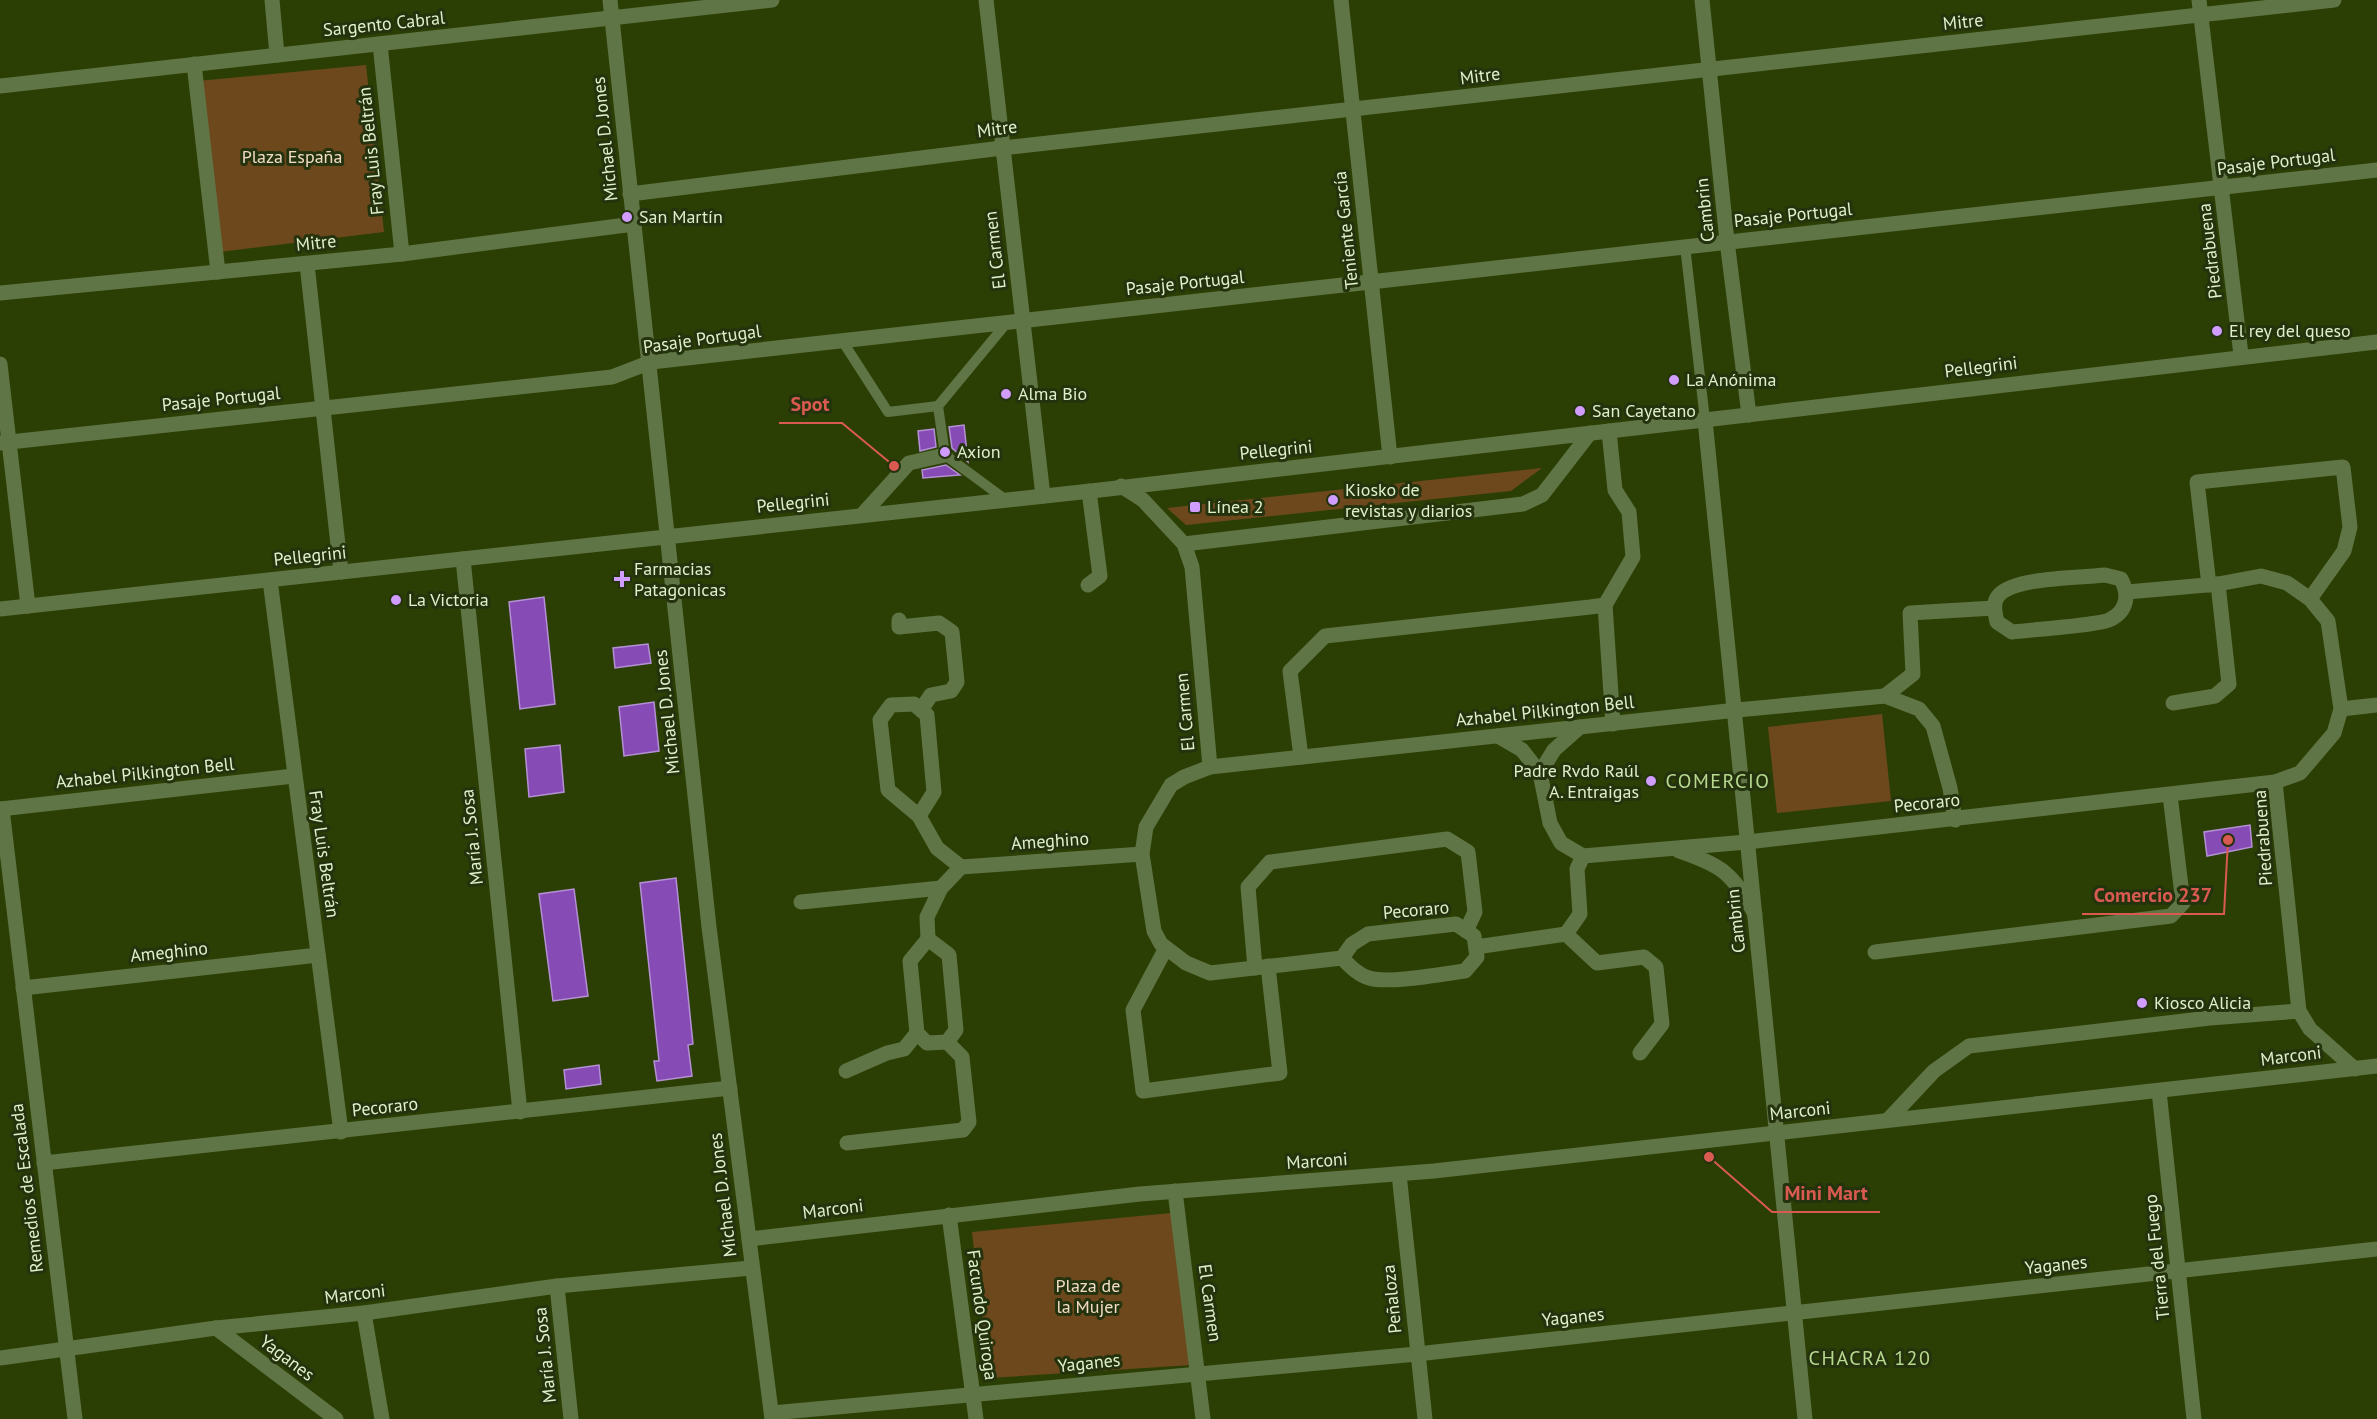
<svg xmlns="http://www.w3.org/2000/svg" width="2377" height="1419" viewBox="0 0 2377 1419" font-family="'PT Sans',sans-serif">
<style>
.green{fill:#6d481d}
.building{fill:#864bb4;stroke:#b490d4;stroke-width:1.5}
.lines{fill:none;stroke-linecap:round;stroke-linejoin:round}
.service{stroke:#607545;stroke-width:10}
.minor{stroke:#607545;stroke-width:15}
.tertiary{stroke:#607545;stroke-width:15}
.poi-dot{fill:#d09dfe;stroke:#24330d;stroke-width:2}
.labels{text-anchor:middle;stroke-width:6;stroke-linejoin:round;paint-order:stroke}
.street-label{font-size:18px;fill:#dff0cb;stroke:#24330d}
.park-label{font-size:18px;fill:#f2dcc5;stroke:#24330d}
.poi-label{font-size:18px;fill:#dff0cb;stroke:#24330d;text-anchor:start}
.neighbourhood-label{font-size:20px;letter-spacing:1.5px;fill:#b8d98f;stroke:#24330d}
.leader{fill:none;stroke:#d85a51;stroke-width:2}
.callout-dot{fill:#d85a51;stroke:#24330d;stroke-width:2}
.callout-label{font-size:20px;text-anchor:middle;font-weight:bold;fill:#d85a51;stroke:#24330d;stroke-width:6;stroke-linejoin:round;paint-order:stroke}
</style>
<rect width="100%" height="100%" fill="#2b3f05"/>
<g class="green">
<path d="M 366,65 L 384,232 L 219,252 L 198,81 Z"/>
<path d="M 1542,468 L 1511,491 L 1186,525 L 1167,508 Z"/>
<path d="M 1882,714 L 1891,801 L 1777,813 L 1768,727 Z"/>
<path d="M 1171,1213 L 1192,1365 L 989,1378 L 972,1232 Z"/>
</g>
<g class="building">
<path d="M 964,425 L 968,462 L 952,448 L 949,427 Z"/>
<path d="M 934,429 L 936,447 L 920,451 L 918,431 Z"/>
<path d="M 946,465 L 960,475 L 923,478 L 922,470 Z"/>
<path d="M 544,597 L 555,704 L 520,709 L 509,602 Z"/>
<path d="M 648,644 L 651,663 L 615,668 L 613,648 Z"/>
<path d="M 654,702 L 659,751 L 624,756 L 619,707 Z"/>
<path d="M 560,745 L 564,792 L 529,797 L 525,749 Z"/>
<path d="M 2250,825 L 2252,847 L 2207,856 L 2204,832 Z"/>
<path d="M 676,878 L 693,1044 L 688,1045 L 692,1076 L 657,1081 L 654,1061 L 659,1061 L 640,883 Z"/>
<path d="M 574,889 L 588,996 L 553,1001 L 539,894 Z"/>
<path d="M 599,1065 L 601,1084 L 566,1089 L 564,1070 Z"/>
</g>
<g class="lines">
<g class="service">
<path d="M 1685,246 L 1705,420"/>
<path d="M 1005,325 L 938,406 L 945,455 L 1006,500"/>
<path d="M 843,342 L 888,412 L 938,406"/>
</g>
<g class="minor">
<path d="M 272,0 L 277,55"/>
<path d="M 986,0 L 1043,496"/>
<path d="M 1341,0 L 1390,457"/>
<path d="M 1702,0 L 1727,241 L 1749,415"/>
<path d="M 2199,0 L 2241,355"/>
<path d="M 380,44 L 402,254"/>
<path d="M 194,64 L 218,272"/>
<path d="M 0,86 L 772,0"/>
<path d="M 630,194 L 1002,148 L 2334,0"/>
<path d="M 307,264 L 341,572"/>
<path d="M 0,293 L 402,254 L 634,224"/>
<path d="M 0,364 L 28,606"/>
<path d="M 0,443 L 612,377 L 651,362 L 2377,170"/>
<path d="M 1121,486 L 1143,500 L 1184,544 L 1192,567 L 1210,767"/>
<path d="M 862,515 L 909,463 L 945,455"/>
<path d="M 1184,544 L 1523,504 L 1542,495 L 1590,433"/>
<path d="M 463,559 L 520,1112"/>
<path d="M 2105,575 L 2121,579 C 2129,594 2128,610 2111,619 C 2102,625 2029,630 2012,632 L 1997,622 C 1995,613 1992,602 1999,595 C 2015,577 2080,578 2105,575 Z"/>
<path d="M 270,580 L 341,1132"/>
<path d="M 1088,585 L 1100,576 L 1089,491"/>
<path d="M 2209,585 L 2197,482 L 2343,467 L 2350,527 L 2344,551 L 2310,599"/>
<path d="M 1605,605 L 1633,557 L 1629,512 L 1615,490 L 1609,431"/>
<path d="M 899,620 L 899,627 L 939,623 L 952,632 L 957,682 L 951,691 L 931,695 L 921,710"/>
<path d="M 1885,696 L 1913,674 L 1910,613 L 1994,608"/>
<path d="M 2173,703 L 2215,696 L 2229,684 L 2218,584"/>
<path d="M 2341,709 L 2377,705"/>
<path d="M 1498,736 L 1522,750 L 1540,773 L 1550,823 L 1561,843 L 1583,856"/>
<path d="M 1301,757 L 1290,671 L 1325,636 L 1590,607 L 1605,605 L 1613,724"/>
<path d="M 1540,773 L 1554,750 L 1580,727"/>
<path d="M 2275,782 L 2299,1011 L 2310,1029 L 2355,1069"/>
<path d="M 0,809 L 294,776"/>
<path d="M 2,809 L 75,1419"/>
<path d="M 919,816 L 934,792 L 927,715 L 914,704 L 891,705 L 880,720 L 888,790 L 919,816 L 937,848 L 961,867 L 941,888 L 927,917 L 928,939 L 910,961 L 917,1033 L 927,1043 L 947,1042 L 956,1030 L 949,955 L 928,939"/>
<path d="M 1679,851 C 1723,866 1732,873 1755,914"/>
<path d="M 1583,856 L 1747,842 L 2275,782 L 2300,773 L 2334,733 L 2341,709 L 2328,621 L 2310,599 L 2287,583 L 2261,576 L 2218,584 L 2127,592"/>
<path d="M 961,867 L 1142,854"/>
<path d="M 801,902 L 941,888"/>
<path d="M 1566,934 L 1597,963 L 1644,957 L 1656,967 L 1662,1024 L 1640,1053"/>
<path d="M 1476,947 L 1566,934 L 1580,914 L 1577,869 L 1583,856"/>
<path d="M 1166,948 L 1133,1010 L 1143,1091 L 1280,1073 L 1268,966"/>
<path d="M 1875,952 L 2171,916 L 2183,903 L 2170,795"/>
<path d="M 1342,958 C 1350,966 1358,975 1369,978 C 1389,984 1442,974 1465,971 L 1477,957 L 1474,936 L 1456,924 L 1368,934 L 1352,944 L 1342,958 L 1210,973 L 1186,963 L 1161,944 L 1154,931 L 1142,854 L 1146,827 L 1171,785 L 1184,777 L 1210,767 L 1737,710 L 1885,696 L 1919,709 L 1933,726 L 1950,788 L 1955,820"/>
<path d="M 1255,968 L 1248,887 L 1270,862 L 1447,839 L 1468,852 L 1475,912 L 1466,931"/>
<path d="M 23,988 L 318,955"/>
<path d="M 846,1071 L 887,1053 L 904,1049 L 917,1033"/>
<path d="M 2159,1091 L 2194,1419"/>
<path d="M 1888,1120 L 1934,1071 L 1969,1046 L 2210,1018 L 2299,1011"/>
<path d="M 847,1143 L 963,1130 L 969,1122 L 962,1057 L 947,1042"/>
<path d="M 44,1163 L 730,1088"/>
<path d="M 1399,1174 L 1425,1419"/>
<path d="M 1175,1191 L 1203,1419"/>
<path d="M 949,1215 L 976,1419"/>
<path d="M 749,1239 L 1140,1194 L 1434,1171 L 2377,1066"/>
<path d="M 557,1286 L 571,1419"/>
<path d="M 364,1313 L 382,1419"/>
<path d="M 216,1328 L 336,1419"/>
<path d="M 0,1358 L 216,1328 L 364,1313 L 557,1286 L 751,1268"/>
<path d="M 772,1413 L 1417,1354 L 2377,1249"/>
</g>
<g class="tertiary">
<path d="M 610,0 L 709,927 L 772,1419"/>
<path d="M 1705,420 C 1741,753 1770,1086 1805,1419"/>
<path d="M 0,609 L 1100,490 L 2377,342"/>
</g>
</g>
<g class="poi-dot">
<circle cx="627" cy="217" r="6"/>
<circle cx="2217" cy="331" r="6"/>
<circle cx="1674" cy="380" r="6"/>
<circle cx="1006" cy="394" r="6"/>
<circle cx="1580" cy="411" r="6"/>
<circle cx="945" cy="452" r="6"/>
<circle cx="1333" cy="500" r="6"/>
<rect x="1189" y="501" width="12" height="12" rx="3"/>
<path d="M619 570h6v6h6v6h-6v6h-6v-6h-6v-6h6z"/>
<circle cx="396" cy="600" r="6"/>
<circle cx="1651" cy="781" r="6"/>
<circle cx="2142" cy="1003" r="6"/>
</g>
<g class="labels">
<g class="street-label">
<text transform="translate(1963 22) rotate(-6)" y="6">Mitre</text>
<text transform="translate(384 24) rotate(-6)" y="6">Sargento Cabral</text>
<text transform="translate(1480 76) rotate(-7)" y="6">Mitre</text>
<text transform="translate(997 129) rotate(-7)" y="6">Mitre</text>
<text transform="translate(605 139) rotate(-96)" y="6">Michael D. Jones</text>
<text transform="translate(371 151) rotate(-96)" y="6">Fray Luis Beltrán</text>
<text transform="translate(2276 162) rotate(-7)" y="6">Pasaje Portugal</text>
<text transform="translate(1705 210) rotate(-96)" y="6">Cambrin</text>
<text transform="translate(1793 215) rotate(-6)" y="6">Pasaje Portugal</text>
<text transform="translate(1346 230) rotate(-96)" y="6">Teniente García</text>
<text transform="translate(316 243) rotate(-6)" y="6">Mitre</text>
<text transform="translate(995 250) rotate(-97)" y="6">El Carmen</text>
<text transform="translate(2210 251) rotate(-97)" y="6">Piedrabuena</text>
<text transform="translate(1185 283) rotate(-6)" y="6">Pasaje Portugal</text>
<text transform="translate(702 339) rotate(-8)" y="6">Pasaje Portugal</text>
<text transform="translate(1981 367) rotate(-7)" y="6">Pellegrini</text>
<text transform="translate(221 399) rotate(-6)" y="6">Pasaje Portugal</text>
<text transform="translate(1276 450) rotate(-6)" y="6">Pellegrini</text>
<text transform="translate(793 503) rotate(-6)" y="6">Pellegrini</text>
<text transform="translate(310 556) rotate(-6)" y="6">Pellegrini</text>
<text transform="translate(1545 711) rotate(-6)" y="6">Azhabel Pilkington Bell</text>
<text transform="translate(667 712) rotate(-96)" y="6">Michael D. Jones</text>
<text transform="translate(1185 712) rotate(-95)" y="6">El Carmen</text>
<text transform="translate(145 773) rotate(-6)" y="6">Azhabel Pilkington Bell</text>
<text transform="translate(1927 803) rotate(-6)" y="6">Pecoraro</text>
<text transform="translate(472 837) rotate(-96)" y="6">María J. Sosa</text>
<text transform="translate(2263 838) rotate(-94)" y="6">Piedrabuena</text>
<text transform="translate(1050 841) rotate(-4)" y="6">Ameghino</text>
<text transform="translate(324 854) rotate(82)" y="6">Fray Luis Beltrán</text>
<text transform="translate(1416 910) rotate(-5)" y="6">Pecoraro</text>
<text transform="translate(1736 921) rotate(-96)" y="6">Cambrin</text>
<text transform="translate(169 952) rotate(-6)" y="6">Ameghino</text>
<text transform="translate(2291 1056) rotate(-7)" y="6">Marconi</text>
<text transform="translate(385 1107) rotate(-6)" y="6">Pecoraro</text>
<text transform="translate(1800 1111) rotate(-6)" y="6">Marconi</text>
<text transform="translate(1317 1161) rotate(-4)" y="6">Marconi</text>
<text transform="translate(27 1188) rotate(-97)" y="6">Remedios de Escalada</text>
<text transform="translate(723 1195) rotate(-97)" y="6">Michael D. Jones</text>
<text transform="translate(833 1209) rotate(-7)" y="6">Marconi</text>
<text transform="translate(2157 1257) rotate(-96)" y="6">Tierra del Fuego</text>
<text transform="translate(2056 1265) rotate(-6)" y="6">Yaganes</text>
<text transform="translate(355 1294) rotate(-7)" y="6">Marconi</text>
<text transform="translate(1392 1299) rotate(-96)" y="6">Peñaloza</text>
<text transform="translate(1210 1303) rotate(82)" y="6">El Carmen</text>
<text transform="translate(982 1315) rotate(82)" y="6">Facundo Quiroga</text>
<text transform="translate(1573 1317) rotate(-6)" y="6">Yaganes</text>
<text transform="translate(545 1355) rotate(-96)" y="6">María J. Sosa</text>
<text transform="translate(287 1358) rotate(37)" y="6">Yaganes</text>
<text transform="translate(1089 1363) rotate(-6)" y="6">Yaganes</text>
</g>
<g class="park-label">
<text x="292" y="163">Plaza España</text>
<text x="1088" y="1292">Plaza de<tspan x="1088" dy="21">la Mujer</tspan></text>
</g>
<g class="poi-label">
<text x="639" y="223">San Martín</text>
<text x="2229" y="337">El rey del queso</text>
<text x="1686" y="386">La Anónima</text>
<text x="1018" y="400">Alma Bio</text>
<text x="1592" y="417">San Cayetano</text>
<text x="957" y="458">Axion</text>
<text x="1345" y="496">Kiosko de<tspan x="1345" dy="21">revistas y diarios</tspan></text>
<text x="1207" y="513">Línea 2</text>
<text x="634" y="575">Farmacias<tspan x="634" dy="21">Patagonicas</tspan></text>
<text x="408" y="606">La Victoria</text>
<text x="1639" y="777" text-anchor="end">Padre Rvdo Raúl<tspan x="1639" dy="21">A. Entraigas</tspan></text>
<text x="2154" y="1009">Kiosco Alicia</text>
</g>
<g class="neighbourhood-label">
<text x="1718" y="788">COMERCIO</text>
<text x="1870" y="1365">CHACRA 120</text>
</g>
</g>
<path class="leader" d="M894 466L842 423H779M2228 840L2224 914H2082M1709 1157L1772 1212H1880"/>
<g class="callout-dot">
<circle cx="894" cy="466" r="6"/>
<circle cx="2228" cy="840" r="6"/>
<circle cx="1709" cy="1157" r="6"/>
</g>
<g class="callout-label">
<text x="810" y="411">Spot</text>
<text x="2153" y="902">Comercio 237</text>
<text x="1826" y="1200">Mini Mart</text>
</g>
</svg>
